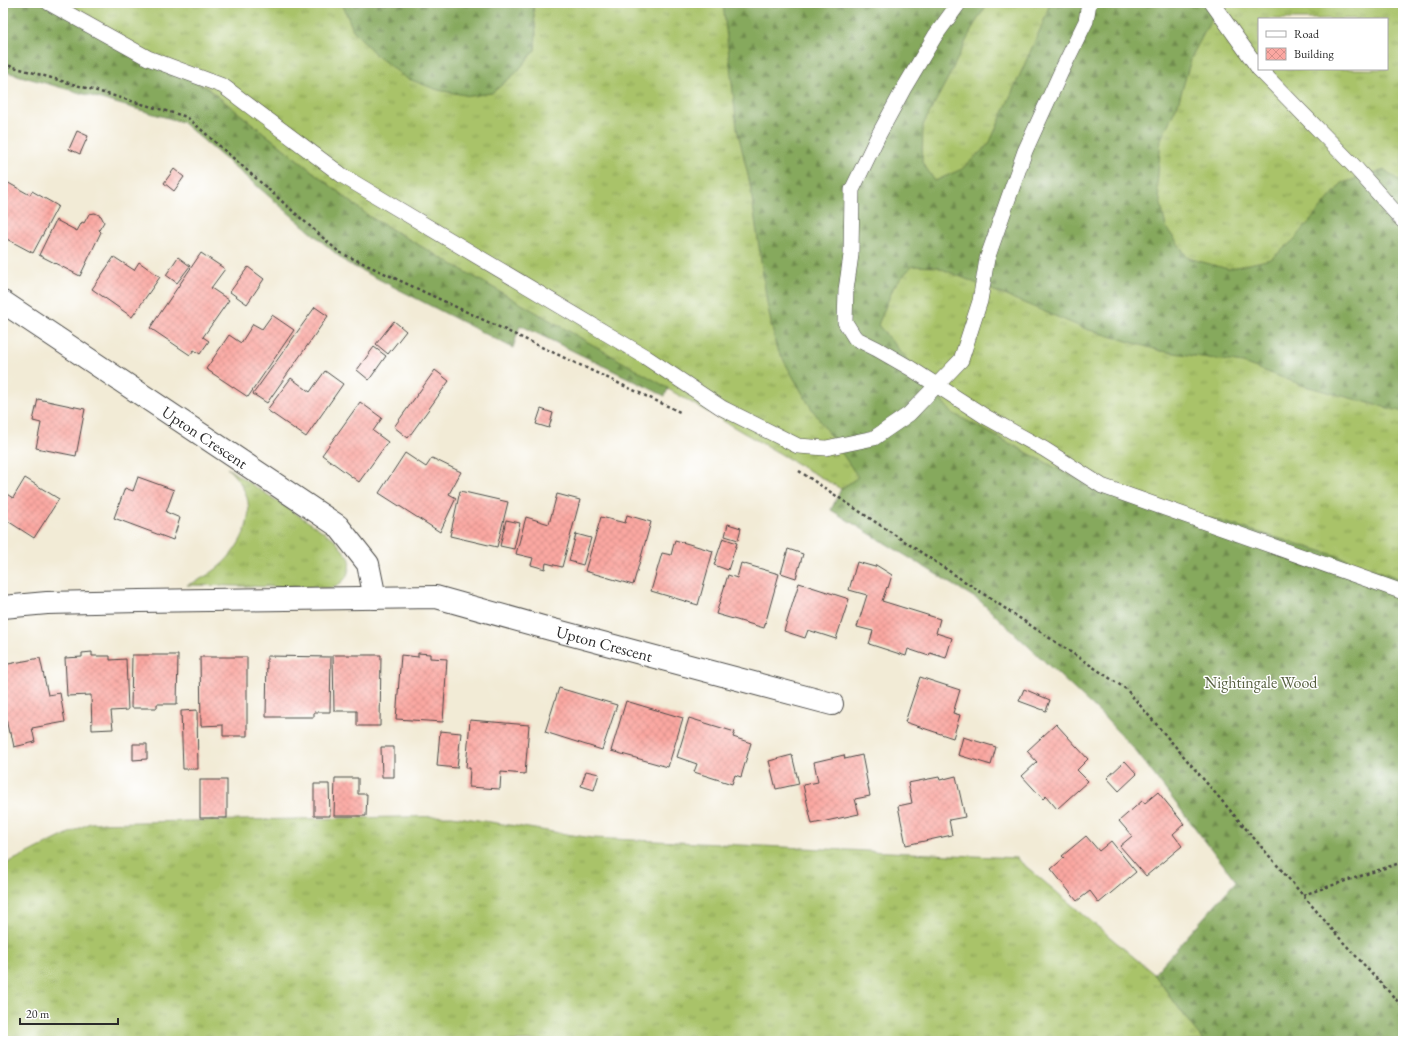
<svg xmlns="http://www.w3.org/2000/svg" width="1406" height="1044" viewBox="0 0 1406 1044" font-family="'EB Garamond',serif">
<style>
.grass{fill:url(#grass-tufts);stroke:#6a774a;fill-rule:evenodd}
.forest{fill:url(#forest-firs);stroke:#586a44}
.building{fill:url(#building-cross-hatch)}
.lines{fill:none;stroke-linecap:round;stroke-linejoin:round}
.service-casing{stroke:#494845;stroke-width:16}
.minor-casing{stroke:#494845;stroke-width:24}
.path{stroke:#494845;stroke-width:2.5;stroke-dasharray:3 3;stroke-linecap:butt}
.service{stroke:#fff;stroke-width:15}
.minor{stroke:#fff;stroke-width:22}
.labels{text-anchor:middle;stroke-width:3;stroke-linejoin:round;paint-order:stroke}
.street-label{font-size:16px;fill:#2b2b2b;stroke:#fff}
.park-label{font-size:16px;fill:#576041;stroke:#fff}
</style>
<defs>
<pattern id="grass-tufts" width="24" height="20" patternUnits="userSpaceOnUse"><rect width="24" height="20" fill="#a9c369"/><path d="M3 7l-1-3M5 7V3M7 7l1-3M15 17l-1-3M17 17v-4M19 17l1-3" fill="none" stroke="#8a9f57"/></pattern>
<pattern id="forest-firs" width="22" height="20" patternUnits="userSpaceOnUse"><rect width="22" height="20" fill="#86a95d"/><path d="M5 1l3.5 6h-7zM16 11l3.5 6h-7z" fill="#6e8a4d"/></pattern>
<pattern id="building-cross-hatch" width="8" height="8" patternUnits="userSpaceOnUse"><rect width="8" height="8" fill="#fba7a1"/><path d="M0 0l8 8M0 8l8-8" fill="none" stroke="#d7908b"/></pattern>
</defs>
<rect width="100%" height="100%" fill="#fff"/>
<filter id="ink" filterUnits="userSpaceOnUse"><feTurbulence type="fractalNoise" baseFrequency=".025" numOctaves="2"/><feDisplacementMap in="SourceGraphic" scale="8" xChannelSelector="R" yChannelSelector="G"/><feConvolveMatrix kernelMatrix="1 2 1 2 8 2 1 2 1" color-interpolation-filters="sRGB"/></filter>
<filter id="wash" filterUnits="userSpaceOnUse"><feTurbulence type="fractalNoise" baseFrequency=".012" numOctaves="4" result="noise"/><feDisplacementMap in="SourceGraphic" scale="16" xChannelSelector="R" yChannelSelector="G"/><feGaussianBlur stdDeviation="0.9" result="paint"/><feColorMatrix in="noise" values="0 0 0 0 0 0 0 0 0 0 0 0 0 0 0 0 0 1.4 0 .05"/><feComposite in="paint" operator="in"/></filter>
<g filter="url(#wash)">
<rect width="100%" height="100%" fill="#f2ebd6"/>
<g class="grass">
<path d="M 47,3 L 1403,3 L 1403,580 L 1334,555 L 1075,478 L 952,413 L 841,489 L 370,217 L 207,88 ZM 1259,19 L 1387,19 L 1387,69 L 1259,69 Z"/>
<path d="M 227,468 L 333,538 L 350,559 C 349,575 347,581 332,588 L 187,585 C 194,582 202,579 209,574 C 235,558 259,520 244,490 C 240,481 233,474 227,468 Z"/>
<path d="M 452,816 L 592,838 L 1016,858 L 1154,974 L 1203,1041 L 3,1041 L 3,865 L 90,823 Z"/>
</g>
<g class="forest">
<path d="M 3,3 L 45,3 L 207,88 L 370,217 L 668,388 L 665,396 L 520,325 L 513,348 L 347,263 L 182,122 L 3,71 Z"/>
<path d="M 342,3 L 531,3 L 533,5 L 536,33 L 535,50 L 517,72 L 492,93 L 470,96 L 438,90 L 406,78 L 376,55 L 353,30 Z"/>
<path d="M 723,3 L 988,3 L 974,25 L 947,80 L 923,125 L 922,162 L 935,181 L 962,169 L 989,144 L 1043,23 L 1050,3 L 1220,3 L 1192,56 L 1178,104 L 1161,139 L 1157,186 L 1166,227 L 1188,258 L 1228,269 L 1271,259 L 1294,240 L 1342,183 L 1385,170 L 1403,184 L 1403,412 L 1305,386 L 1243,363 L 1161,351 L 1086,329 L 937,267 L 912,266 L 894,286 L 878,325 L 952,413 L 1075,478 L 1334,555 L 1403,580 L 1403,1041 L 1203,1041 L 1154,974 L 1236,881 L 1134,749 L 1105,718 L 980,601 L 831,510 L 841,489 L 858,477 L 808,403 L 776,347 L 767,303 L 750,184 L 737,128 Z"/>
</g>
<g id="blocks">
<g class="building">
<path d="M 77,131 L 88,136 L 80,154 L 69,149 Z"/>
<path d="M 174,169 L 184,177 L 174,191 L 164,183 Z"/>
<path d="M 3,180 L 30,195 L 32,191 L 58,206 L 33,253 L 3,237 Z"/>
<path d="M 95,213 L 101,216 L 104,222 L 99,230 L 101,232 L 80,276 L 39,255 L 56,220 L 77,231 L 82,222 L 84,223 L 89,214 Z"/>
<path d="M 201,253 L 225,269 L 211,288 L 229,300 L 203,337 L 209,341 L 200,354 L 194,350 L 190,355 L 150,328 Z"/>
<path d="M 114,257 L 134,270 L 139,262 L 160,277 L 132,317 L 92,289 Z"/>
<path d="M 178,257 L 190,266 L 177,283 L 166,275 Z"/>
<path d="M 248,267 L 264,279 L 247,304 L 230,292 Z"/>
<path d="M 315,307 L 328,316 L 267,403 L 253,394 Z"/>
<path d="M 272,315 L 294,330 L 248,397 L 206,369 L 229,335 L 241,343 L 253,324 L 262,329 Z"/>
<path d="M 394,321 L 406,331 L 388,354 L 376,344 Z"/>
<path d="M 374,347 L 386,356 L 369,380 L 357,370 Z"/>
<path d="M 435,370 L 449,381 L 408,438 L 394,427 Z"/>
<path d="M 325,371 L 343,384 L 306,437 L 267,410 L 291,378 L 310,392 Z"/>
<path d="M 38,399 L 85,409 L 76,456 L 36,448 L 41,423 L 33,421 Z"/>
<path d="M 360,402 L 382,418 L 373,431 L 388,442 L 359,482 L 322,455 Z"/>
<path d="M 541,409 L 553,413 L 549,428 L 536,424 Z"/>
<path d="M 405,453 L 426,467 L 432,458 L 461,472 L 449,494 L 456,498 L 440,532 L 379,493 Z"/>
<path d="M 138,477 L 174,490 L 166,512 L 180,518 L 173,540 L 114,518 L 125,488 L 133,491 Z"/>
<path d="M 25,478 L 59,499 L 34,538 L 3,518 L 3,497 L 5,493 L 13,498 Z"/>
<path d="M 460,491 L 508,502 L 497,547 L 450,536 Z"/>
<path d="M 557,494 L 580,500 L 562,567 L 546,563 L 545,569 L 531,565 L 533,558 L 516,554 L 526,517 L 549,524 Z"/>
<path d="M 627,515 L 651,522 L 633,585 L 585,571 L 601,517 L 625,523 Z"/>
<path d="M 506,520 L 520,523 L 514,549 L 500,546 Z"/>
<path d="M 728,524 L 741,528 L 738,540 L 725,536 Z"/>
<path d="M 576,534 L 591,538 L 583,565 L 569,561 Z"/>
<path d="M 723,538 L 737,543 L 728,570 L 714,565 Z"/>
<path d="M 675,540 L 713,551 L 698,605 L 651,591 L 662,553 L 671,555 Z"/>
<path d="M 788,549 L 803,554 L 796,578 L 781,573 Z"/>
<path d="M 857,562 L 875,567 L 876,565 L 892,575 L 888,588 L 887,587 L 882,601 L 940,619 L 936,633 L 952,638 L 946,658 L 930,653 L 929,656 L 908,649 L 906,656 L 869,644 L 873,631 L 857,627 L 867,595 L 849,590 Z"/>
<path d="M 741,563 L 779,574 L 764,628 L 716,614 L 728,575 L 737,578 Z"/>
<path d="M 799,583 L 849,599 L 836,639 L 808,630 L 805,638 L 784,631 Z"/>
<path d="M 92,652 L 92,656 L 110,656 L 110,660 L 126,659 L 128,710 L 111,711 L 113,729 L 92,730 L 91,695 L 67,696 L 65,658 L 82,657 L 82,653 Z"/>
<path d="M 418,653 L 430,654 L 430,658 L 447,659 L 443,722 L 396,719 L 401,655 L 418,657 Z"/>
<path d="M 132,655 L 178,655 L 177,704 L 157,704 L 157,708 L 131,708 Z"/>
<path d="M 333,655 L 381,655 L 380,726 L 357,726 L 357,711 L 334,711 Z"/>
<path d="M 267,656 L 331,657 L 330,712 L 314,712 L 314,717 L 266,717 Z"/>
<path d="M 200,657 L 247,657 L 247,736 L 223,736 L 223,725 L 201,726 Z"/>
<path d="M 40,658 L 48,695 L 60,693 L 65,722 L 32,728 L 35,742 L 14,747 L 11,733 L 9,733 L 3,705 L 3,665 Z"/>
<path d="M 920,677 L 960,690 L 953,713 L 960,715 L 953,738 L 905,722 Z"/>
<path d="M 559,688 L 617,705 L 602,750 L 545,732 Z"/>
<path d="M 1024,689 L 1050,700 L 1046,711 L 1019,701 Z"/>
<path d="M 626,701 L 683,718 L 668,767 L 611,751 Z"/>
<path d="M 197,710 L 198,769 L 183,769 L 181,711 Z"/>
<path d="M 689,718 L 735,732 L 733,737 L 751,743 L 741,777 L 735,775 L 732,784 L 694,772 L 697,764 L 677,757 Z"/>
<path d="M 470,720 L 529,725 L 525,774 L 501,772 L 500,789 L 469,787 L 470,768 L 466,768 Z"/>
<path d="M 1056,724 L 1088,759 L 1077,770 L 1088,781 L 1057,809 L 1046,796 L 1043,799 L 1022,776 L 1037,762 L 1027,751 Z"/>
<path d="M 440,731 L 461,733 L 457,768 L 437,766 Z"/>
<path d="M 963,737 L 996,747 L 991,765 L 958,755 Z"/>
<path d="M 133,744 L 147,744 L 147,759 L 133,760 Z"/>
<path d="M 381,747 L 394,747 L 394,777 L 382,777 Z"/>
<path d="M 792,755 L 799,784 L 776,789 L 769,761 Z"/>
<path d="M 844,755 L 845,759 L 862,755 L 870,796 L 855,799 L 859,814 L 812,824 L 803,785 L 818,782 L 814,762 Z"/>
<path d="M 1125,761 L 1137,774 L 1119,791 L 1107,778 Z"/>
<path d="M 586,771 L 599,774 L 594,790 L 581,786 Z"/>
<path d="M 956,776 L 965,817 L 949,820 L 952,835 L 906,845 L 898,806 L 912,803 L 908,783 L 939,777 L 940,780 Z"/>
<path d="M 335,778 L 358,778 L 358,794 L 367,794 L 366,816 L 334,816 Z"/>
<rect x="200" y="780" width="27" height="38"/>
<path d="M 314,784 L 329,784 L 330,816 L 314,816 Z"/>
<path d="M 1158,792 L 1184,824 L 1173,834 L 1182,846 L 1146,876 L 1120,846 L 1132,836 L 1119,821 L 1142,801 L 1145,803 Z"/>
<path d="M 1086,836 L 1099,851 L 1111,841 L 1136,872 L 1099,903 L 1090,891 L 1077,901 L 1051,869 L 1064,858 L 1062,856 Z"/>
</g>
</g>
</g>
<g filter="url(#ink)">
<use href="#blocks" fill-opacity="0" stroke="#494845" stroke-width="1"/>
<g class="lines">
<defs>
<g id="service">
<path d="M 49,3 L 148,58 L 223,86 L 343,176 L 644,356 L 722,408 L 798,446 L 826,448 L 874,438 L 909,414 L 961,360 L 980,301 L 987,259 L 1025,151 L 1061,72 L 1086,21 L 1089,3"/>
<path d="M 959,3 L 935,36 L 904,88 L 878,136 L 852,190 L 851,255 L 846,290 L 845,322 L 855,338 L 877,349 L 910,368 L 986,417 L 1044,449 L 1102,486 L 1403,592"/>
<path d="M 1212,3 L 1259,69"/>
<path d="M 1259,69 L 1353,165 L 1403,221"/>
</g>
<g id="minor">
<path id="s1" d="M 3,302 L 338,526 L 368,564 L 375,598"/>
<path id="s2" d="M 3,607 L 47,603 L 140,601 L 436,597 L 550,629 L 832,704"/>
</g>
</defs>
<use href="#service" class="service-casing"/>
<use href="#minor" class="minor-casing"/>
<g class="path">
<path d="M 3,64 L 187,117 L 339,252 L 680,412"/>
<path d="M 799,471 L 1126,689 L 1343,942 L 1403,1007"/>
<path d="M 1303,895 L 1403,862"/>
</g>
<use href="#service" class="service"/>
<use href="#minor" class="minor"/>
</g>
</g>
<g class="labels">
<g class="street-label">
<text dy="6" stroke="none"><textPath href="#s1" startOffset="243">Upton Crescent</textPath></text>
<text dy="6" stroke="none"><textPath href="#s2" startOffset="608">Upton Crescent</textPath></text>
</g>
<g class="park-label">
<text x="1261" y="688">Nightingale Wood</text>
</g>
</g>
<rect width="1406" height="1044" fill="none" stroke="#fff" stroke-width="16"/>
<rect x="1258" y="18" width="130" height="52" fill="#ffffff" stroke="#aaaaaa"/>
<rect x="1266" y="31" width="20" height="6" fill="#ffffff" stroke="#aaaaaa"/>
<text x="1294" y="38" font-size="12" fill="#2b2b2b">Road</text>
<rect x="1266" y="48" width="20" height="12" fill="url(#building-cross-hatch)" stroke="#aaaaaa"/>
<text x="1294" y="58" font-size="12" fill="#2b2b2b">Building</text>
<path d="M20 1018v6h98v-6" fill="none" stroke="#2b2b2b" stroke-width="2"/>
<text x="26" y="1018" font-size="12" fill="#2b2b2b" stroke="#ffffff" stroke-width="3" paint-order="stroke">20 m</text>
</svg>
